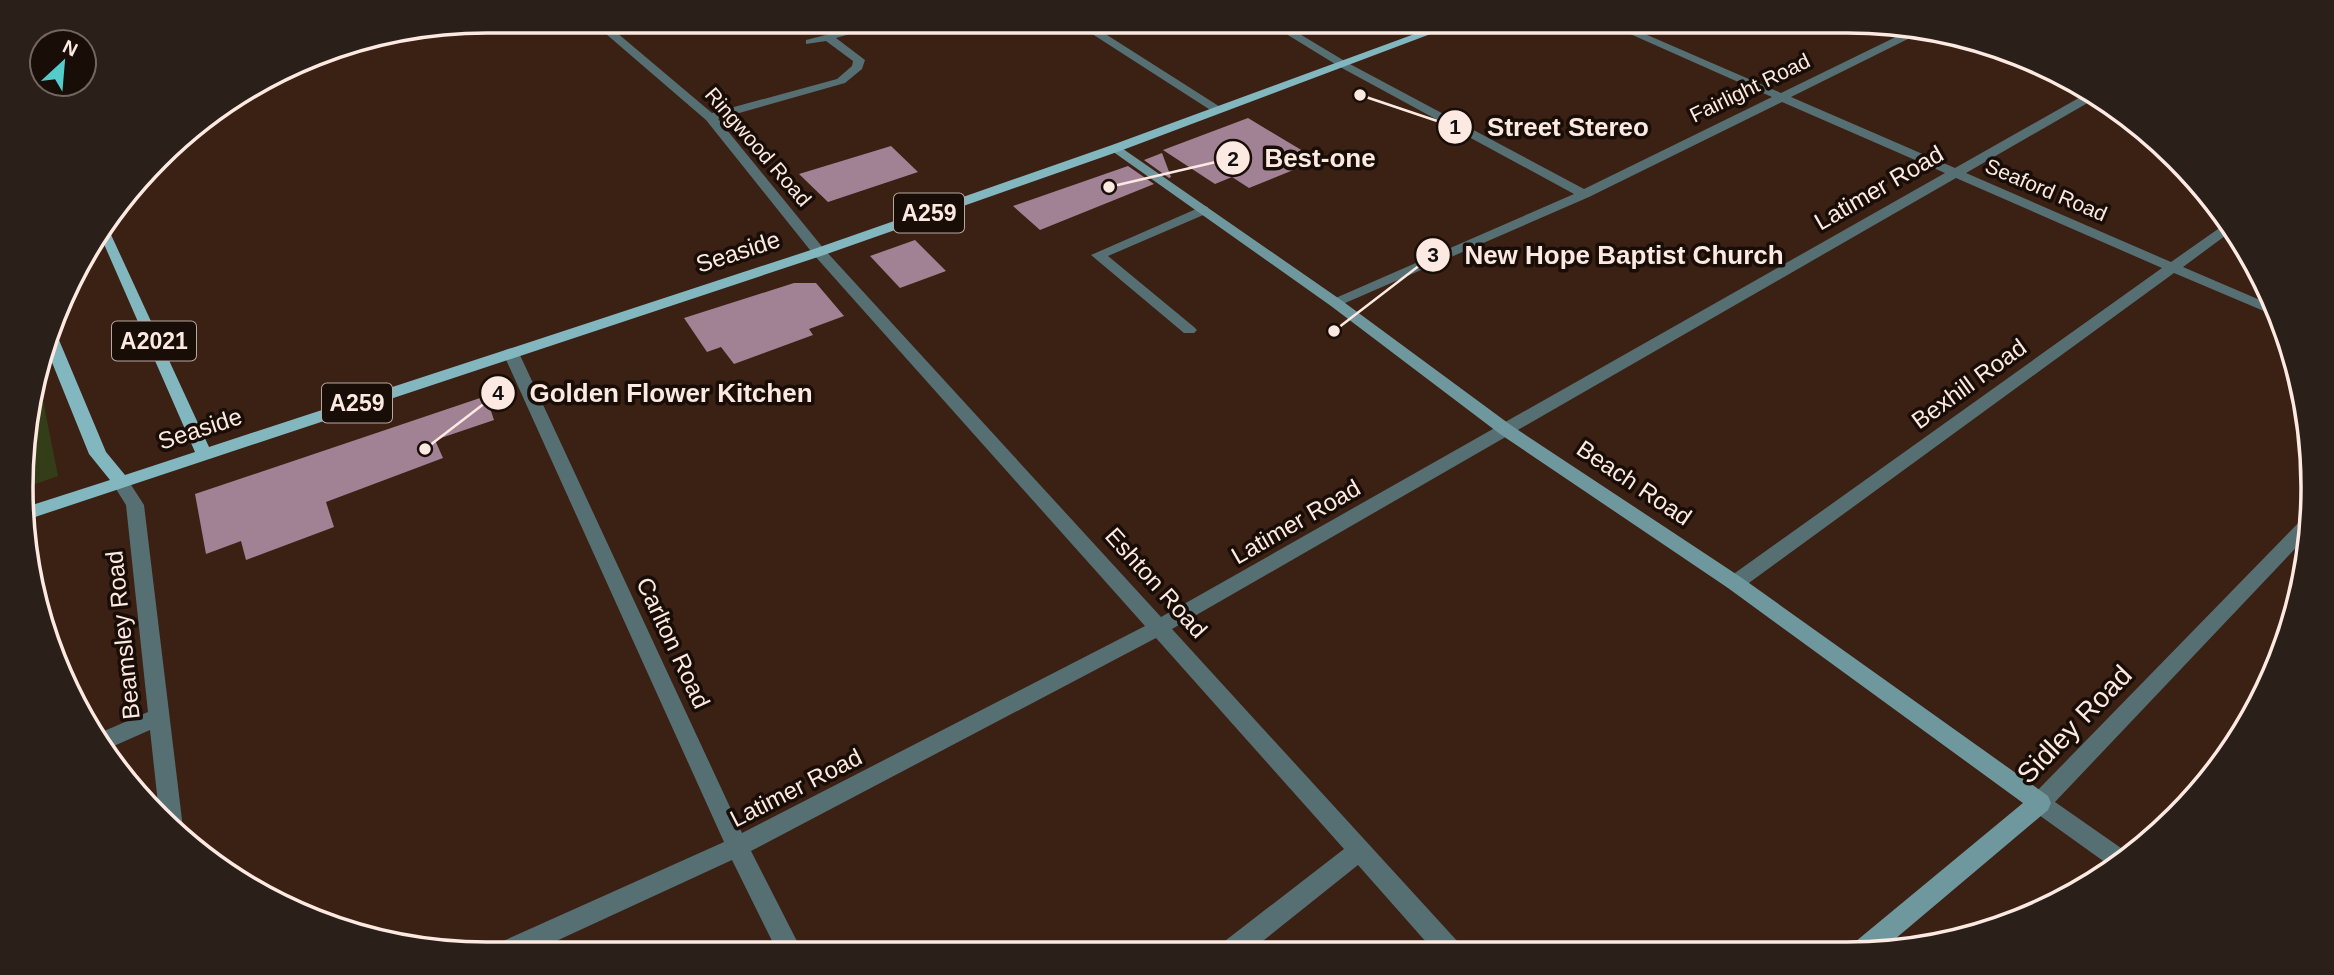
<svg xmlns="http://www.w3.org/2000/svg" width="2334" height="975" viewBox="0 0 2334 975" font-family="Helvetica,sans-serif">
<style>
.green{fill:#333e18}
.building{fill:#a18295}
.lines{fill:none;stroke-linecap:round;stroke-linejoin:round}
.minor{fill:#566f73;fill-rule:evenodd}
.secondary{fill:#6f989e;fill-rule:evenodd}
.primary{fill:#82b7c0;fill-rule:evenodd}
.labels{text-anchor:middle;stroke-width:7;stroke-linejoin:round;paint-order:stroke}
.far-street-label{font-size:21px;fill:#fce9e1;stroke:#190d08}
.shield{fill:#190d08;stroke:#b8a7a0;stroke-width:2}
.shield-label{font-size:23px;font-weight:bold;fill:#fce9e1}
.street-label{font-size:24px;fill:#fce9e1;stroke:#190d08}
.near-street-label{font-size:28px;fill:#fce9e1;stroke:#190d08}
.rim{fill:none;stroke:#fce9e1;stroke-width:3.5}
.leader{fill:none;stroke:#fce9e1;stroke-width:2.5}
.callout-dot{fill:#fce9e1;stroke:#190d08;stroke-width:2.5}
.mark-label{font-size:21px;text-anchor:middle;font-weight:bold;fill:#111}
.callout-label{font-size:26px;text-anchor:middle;font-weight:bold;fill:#fce9e1;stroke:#190d08;stroke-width:7;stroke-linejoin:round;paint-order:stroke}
</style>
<rect width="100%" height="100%" fill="#3b2014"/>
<path class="green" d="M 38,375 L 58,476 L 27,487 L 30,397 Z"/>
<g class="building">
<path d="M 1248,118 L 1318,160 L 1249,188 L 1232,177 L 1215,184 L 1163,150 Z"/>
<path d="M 891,146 L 918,172 L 828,202 L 799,174 Z"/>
<path d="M 1162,153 L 1171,177 L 1169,178 L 1144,160 Z"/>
<path d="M 1128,166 L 1154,184 L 1040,230 L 1013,206 Z"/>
<path d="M 915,240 L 946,271 L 900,288 L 870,256 Z"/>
<path d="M 794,283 L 816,283 L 844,316 L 809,329 L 813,335 L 734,364 L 721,347 L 707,352 L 684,318 Z"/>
<path d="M 486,396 L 494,420 L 435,440 L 443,458 L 326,502 L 334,527 L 246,560 L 241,541 L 206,554 L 195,494 Z"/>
</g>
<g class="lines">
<g class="minor">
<path d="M 591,21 L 603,21 L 712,113 L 837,79 L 852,66 L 853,61 L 826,41 L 806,44 L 806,40 L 881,21 L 881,25 L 836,38 L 865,60 L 862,69 L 845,83 L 718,119 L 824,249 L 1161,617 L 1945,173 L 1782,102 L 1589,197 L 1336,307 L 1331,306 L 1331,300 L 1574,194 L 1340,67 L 1265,21 L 1278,21 L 1348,63 L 1584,189 L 1772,97 L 1601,21 L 1615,21 L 1781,93 L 1908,31 L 1920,33 L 1791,97 L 1955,168 L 2091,91 L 2098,97 L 1966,173 L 2171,262 L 2228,222 L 2233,230 L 2183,267 L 2274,306 L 2278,317 L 2174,273 L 1742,588 L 1728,588 L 1726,583 L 1728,578 L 2162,268 L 1956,178 L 1172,629 L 1459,943 L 1462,951 L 1434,951 L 1358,865 L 1249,952 L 1218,952 L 1221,944 L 1344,849 L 1156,638 L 751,851 L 803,953 L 778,953 L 732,860 L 528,954 L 489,954 L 492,946 L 724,842 L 503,353 L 505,350 L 511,348 L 519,353 L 742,833 L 1145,626 L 814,255 L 706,120 Z"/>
<path d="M 1072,21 L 1085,21 L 1225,110 L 1215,113 Z"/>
<path d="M 1203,206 L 1208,207 L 1208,213 L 1108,256 L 1194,327 L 1197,330 L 1194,333 L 1184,333 L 1091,255 Z"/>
<path d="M 120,475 L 126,477 L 144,505 L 183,828 L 178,836 L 159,813 L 150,730 L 107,749 L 95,735 L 148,712 L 126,505 L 111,481 Z"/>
<path d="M 2310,516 L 2309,534 L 2055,802 L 2131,855 L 2131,857 L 2113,868 L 2032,810 L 2029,803 L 2032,796 L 2304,517 Z"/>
</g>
<path class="secondary" d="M 1116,144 L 1341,300 L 1512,426 L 1742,578 L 2048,796 L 2051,803 L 2048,810 L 1882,950 L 1852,950 L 1855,942 L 2023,803 L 1728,588 L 1500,434 L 1331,306 L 1112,151 L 1110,148 Z"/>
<path class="primary" d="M 1450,21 L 1465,21 L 1120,151 L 824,255 L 26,520 L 26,507 L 110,480 L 89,454 L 47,350 L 53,336 L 59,340 L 106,452 L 125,475 L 195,452 L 100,235 L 107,226 L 209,447 L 814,249 L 1112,145 Z"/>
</g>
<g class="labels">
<g class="far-street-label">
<text transform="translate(1750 88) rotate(-26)" y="7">Fairlight Road</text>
<text transform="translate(758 147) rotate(49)" y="7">Ringwood Road</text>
<text transform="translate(2046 190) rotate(23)" y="7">Seaford Road</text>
</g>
<g class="shield">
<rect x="894" y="193.5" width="70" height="39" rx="5"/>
<rect x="112" y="321.5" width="84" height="39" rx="5"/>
<rect x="322" y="383.5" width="70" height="39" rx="5"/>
</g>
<g class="shield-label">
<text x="929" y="221">A259</text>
<text x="154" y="349">A2021</text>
<text x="357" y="411">A259</text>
</g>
<g class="street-label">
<text transform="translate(1879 188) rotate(-30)" y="8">Latimer Road</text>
<text transform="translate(738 252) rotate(-18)" y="8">Seaside</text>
<text transform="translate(1969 384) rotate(-36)" y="8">Bexhill Road</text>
<text transform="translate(200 429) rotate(-18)" y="8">Seaside</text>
<text transform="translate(1634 483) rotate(34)" y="8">Beach Road</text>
<text transform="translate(1296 522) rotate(-30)" y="8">Latimer Road</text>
<text transform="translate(1156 583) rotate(48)" y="8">Eshton Road</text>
<text transform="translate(123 635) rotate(-96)" y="8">Beamsley Road</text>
<text transform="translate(673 643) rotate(65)" y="8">Carlton Road</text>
<text transform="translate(796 788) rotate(-27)" y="8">Latimer Road</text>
</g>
<g class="near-street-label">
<text transform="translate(2074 724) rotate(-46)" y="10">Sidley Road</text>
</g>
</g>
<path d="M0 0H2334V975H0ZM487 33H1847A454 454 0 0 1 2301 487V488A454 454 0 0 1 1847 942H487A454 454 0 0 1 33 488V487A454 454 0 0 1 487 33Z" fill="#2b1f19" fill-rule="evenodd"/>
<path class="rim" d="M487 33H1847A454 454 0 0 1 2301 487V488A454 454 0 0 1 1847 942H487A454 454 0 0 1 33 488V487A454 454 0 0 1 487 33Z"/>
<path class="leader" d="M1360 95L1455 127M1109 187L1233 158M1334 331L1433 255M425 449L498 393"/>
<g class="callout-dot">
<circle cx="1360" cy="95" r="7"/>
<circle cx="1109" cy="187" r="7"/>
<circle cx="1334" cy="331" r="7"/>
<circle cx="425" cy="449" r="7"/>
<circle cx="1455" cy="127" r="18"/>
<circle cx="1233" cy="158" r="18"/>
<circle cx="1433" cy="255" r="18"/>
<circle cx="498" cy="393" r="18"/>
</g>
<g class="mark-label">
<text x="1455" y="134">1</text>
<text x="1233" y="166">2</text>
<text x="1433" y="262">3</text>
<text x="498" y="400">4</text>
</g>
<g class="callout-label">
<text x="1568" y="136">Street Stereo</text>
<text x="1320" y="167">Best-one</text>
<text x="1624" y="264">New Hope Baptist Church</text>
<text x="671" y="402">Golden Flower Kitchen</text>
</g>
<g transform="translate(63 63) rotate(26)"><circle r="33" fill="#190d08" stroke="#74655f" stroke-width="2"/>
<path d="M0-5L12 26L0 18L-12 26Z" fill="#53cdcb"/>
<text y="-10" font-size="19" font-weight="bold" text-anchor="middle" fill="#fce9e1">N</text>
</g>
</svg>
